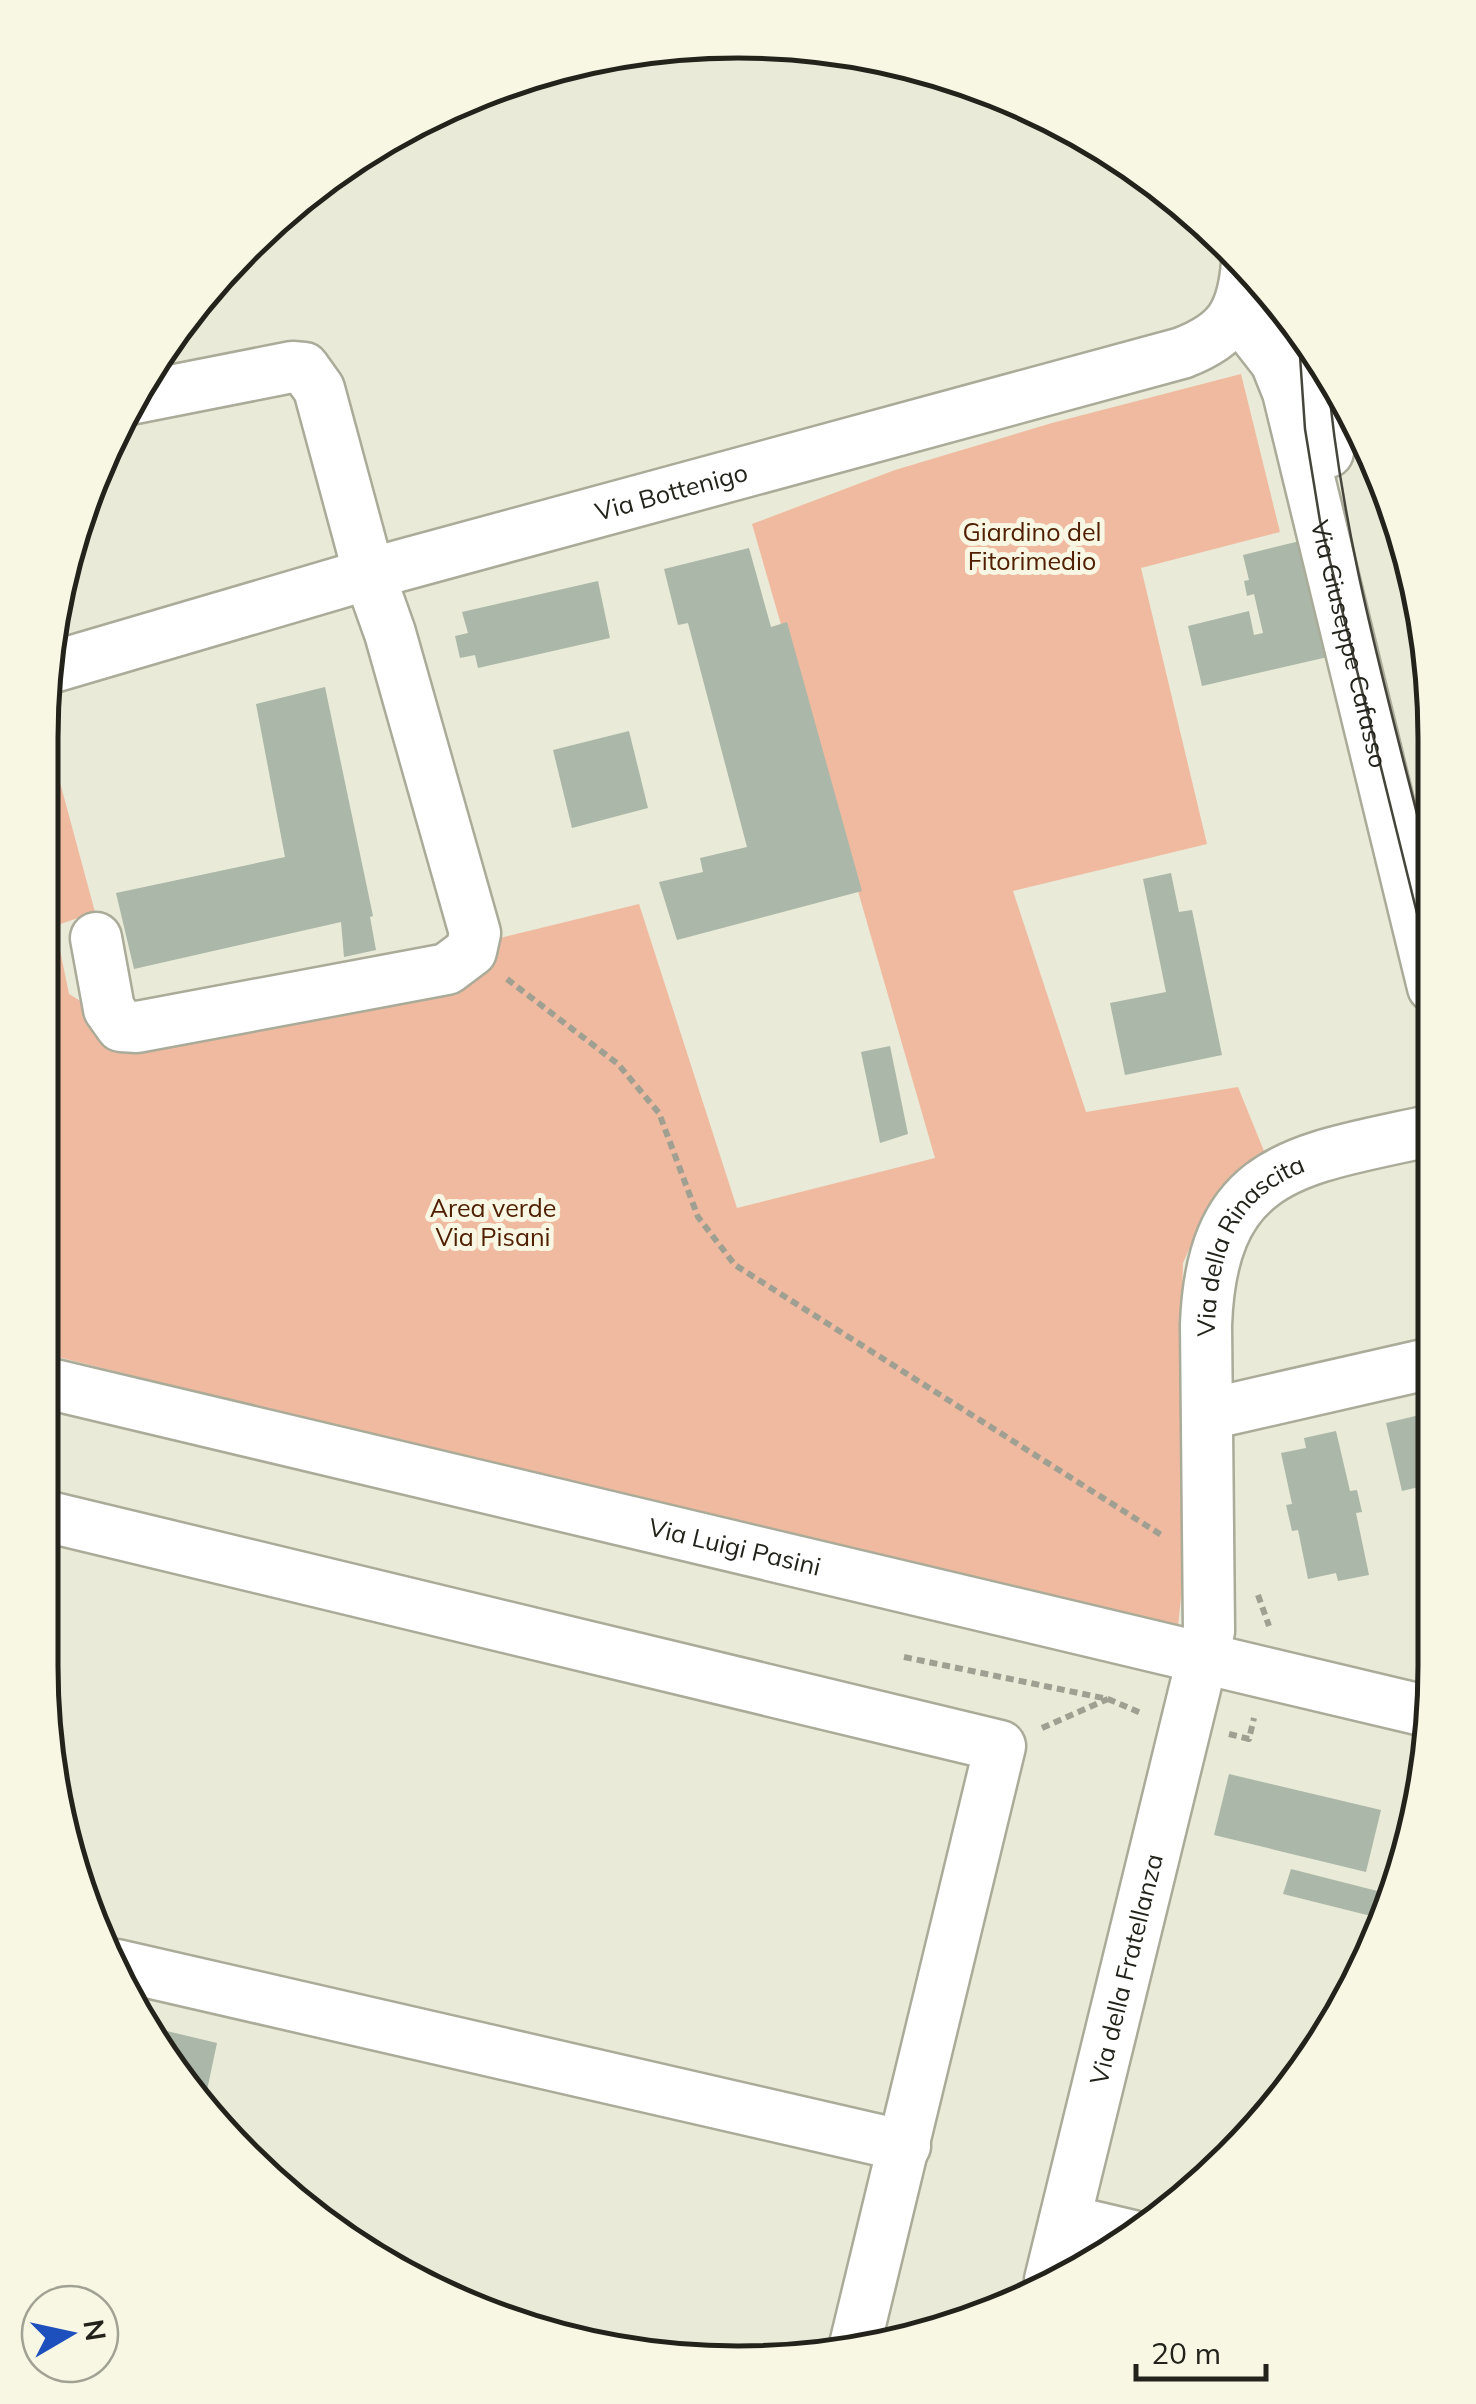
<svg xmlns="http://www.w3.org/2000/svg" width="1476" height="2404" viewBox="0 0 1476 2404" font-family="Mulish,sans-serif">
<style>
.green{fill:#efbaa0}
.building{fill:#abb7a8}
.lines{fill:none;stroke-linecap:round;stroke-linejoin:round}
.minor-casing{stroke:#aaab99;stroke-width:55}
.path{stroke:#a0a092;stroke-width:6;stroke-dasharray:8 5;stroke-linecap:butt}
.minor{stroke:#fff;stroke-width:50}
.tram{stroke:#45453c;stroke-width:2.5}
.labels{text-anchor:middle;stroke-width:10;stroke-linejoin:round;paint-order:stroke}
.street-label{font-size:25px;fill:#23231c;stroke:#f7f7e4}
.park-label{font-size:25px;fill:#512003;stroke:#f7f7e4}
.rim{fill:none;stroke:#23231c;stroke-width:5}
</style>
<rect width="100%" height="100%" fill="#e9ead7"/>
<path class="green" d="M 1241,374 L 1280,532 L 1141,568 L 1207,844 L 1013,891 L 1086,1112 L 1238,1087 L 1266,1156 L 1207,1208 L 1183,1263 L 1180,1375 L 1189,1518 L 1177,1637 L 42,1353 L 45,727 L 95,912 L 55,926 L 69,994 L 100,1013 L 426,996 L 500,938 L 639,904 L 737,1208 L 935,1158 L 752,524 L 895,470 L 1052,423 Z"/>
<g class="building">
<path d="M 1304,540 L 1332,656 L 1202,686 L 1188,626 L 1249,611 L 1254,635 L 1263,633 L 1254,594 L 1247,596 L 1244,581 L 1249,580 L 1243,555 Z"/>
<path d="M 749,548 L 771,627 L 787,622 L 862,891 L 677,940 L 659,882 L 703,872 L 700,858 L 747,847 L 688,623 L 678,625 L 664,569 Z"/>
<path d="M 598,581 L 610,638 L 478,668 L 475,655 L 460,658 L 455,636 L 468,633 L 462,612 Z"/>
<path d="M 325,687 L 373,916 L 370,917 L 376,950 L 344,957 L 341,922 L 134,969 L 116,893 L 285,857 L 256,704 Z"/>
<path d="M 629,731 L 648,808 L 572,828 L 553,750 Z"/>
<path d="M 1171,873 L 1179,912 L 1192,910 L 1222,1055 L 1125,1075 L 1110,1003 L 1166,992 L 1143,879 Z"/>
<path d="M 890,1046 L 908,1134 L 880,1143 L 861,1052 Z"/>
<path d="M 1432,1412 L 1431,1484 L 1402,1491 L 1386,1423 Z"/>
<path d="M 1336,1431 L 1350,1491 L 1357,1490 L 1362,1512 L 1356,1513 L 1369,1575 L 1338,1581 L 1336,1573 L 1308,1579 L 1298,1530 L 1292,1531 L 1286,1505 L 1292,1504 L 1281,1453 L 1306,1448 L 1304,1438 Z"/>
<path d="M 1229,1774 L 1381,1810 L 1366,1872 L 1214,1835 Z"/>
<path d="M 1291,1869 L 1393,1895 L 1387,1920 L 1283,1894 Z"/>
<path d="M 150,2027 L 217,2043 L 203,2109 L 184,2090 Z"/>
<path d="M 412,2275 L 460,2285 L 457,2299 L 411,2276 Z"/>
</g>
<g class="lines">
<defs>
<g id="minor">
<path id="s1" d="M 1237,312 L 1276,362 L 1288,392 L 1433,987"/>
<path d="M 1320,357 L 1328,452"/>
<path id="s2" d="M 46,669 L 369,574 L 1182,353 C 1229,335 1243,314 1247,263"/>
<path d="M 96,938 L 109,1009 L 121,1026 L 137,1027 L 447,969 L 471,951 L 475,933 L 390,633 L 369,574 L 319,389 L 304,368 L 292,367 L 135,398"/>
<path id="s3" d="M 42,1382 L 1430,1712"/>
<path d="M 1209,1414 L 1432,1363"/>
<path d="M 41,1515 L 1000,1746 L 855,2345"/>
<path d="M 117,1965 L 905,2146"/>
<path d="M 1065,2220 L 1133,2236"/>
<path id="s4" d="M 1050,2280 L 1209,1631 L 1206,1325 C 1212,1162 1301,1160 1433,1130"/>
</g>
</defs>
<use href="#minor" class="minor-casing"/>
<g class="path">
<path d="M 507,979 L 618,1064 L 659,1113 L 698,1217 L 735,1265 L 1163,1536"/>
<path d="M 1258,1595 L 1269,1626"/>
<path d="M 904,1657 L 1108,1699 L 1141,1713"/>
<path d="M 1042,1728 L 1108,1699"/>
<path d="M 1229,1734 L 1249,1739 L 1254,1718"/>
</g>
<use href="#minor" class="minor"/>
<g class="tram">
<path d="M 1298,327 L 1305,429 L 1320,521 L 1433,978"/>
<path d="M 1327,368 C 1341,543 1393,713 1434,882"/>
</g>
</g>
<g class="labels">
<g class="street-label">
<text dy="9" stroke="none"><textPath href="#s2" startOffset="650">Via Bottenigo</textPath></text>
<text dy="9" stroke="none"><textPath href="#s1" startOffset="355">Via Giuseppe Cafasso</textPath></text>
<text dy="9" stroke="none"><textPath href="#s4" startOffset="1070">Via della Rinascita</textPath></text>
<text dy="9" stroke="none"><textPath href="#s3" startOffset="712">Via Luigi Pasini</textPath></text>
<text dy="9" stroke="none"><textPath href="#s4" startOffset="320">Via della Fratellanza</textPath></text>
</g>
<g class="park-label">
<text x="1032" y="541">Giardino del<tspan x="1032" dy="29">Fitorimedio</tspan></text>
<text x="493" y="1217">Area verde<tspan x="493" dy="29">Via Pisani</tspan></text>
</g>
</g>
<path d="M0 0H1476V2404H0ZM738 58H738A680 680 0 0 1 1418 738V1666A680 680 0 0 1 738 2346H738A680 680 0 0 1 58 1666V738A680 680 0 0 1 738 58Z" fill="#f7f7e4" fill-rule="evenodd"/>
<path class="rim" d="M738 58H738A680 680 0 0 1 1418 738V1666A680 680 0 0 1 738 2346H738A680 680 0 0 1 58 1666V738A680 680 0 0 1 738 58Z"/>
<g transform="translate(70 2334) rotate(81)"><circle r="48" fill="#f7f7e4" stroke="#a2a294" stroke-width="2.5"/>
<path d="M0-8L18 38L0 25L-18 38Z" fill="#1e50bd"/>
<text y="-15" font-size="28" font-weight="bold" text-anchor="middle" fill="#23231c">N</text>
</g>
<path d="M1136 2364v15h130v-15" fill="none" stroke="#23231c" stroke-width="5"/>
<text x="1151" y="2364" font-size="30" fill="#23231c" stroke="#f7f7e4" stroke-width="8" paint-order="stroke">20 m</text>
</svg>
